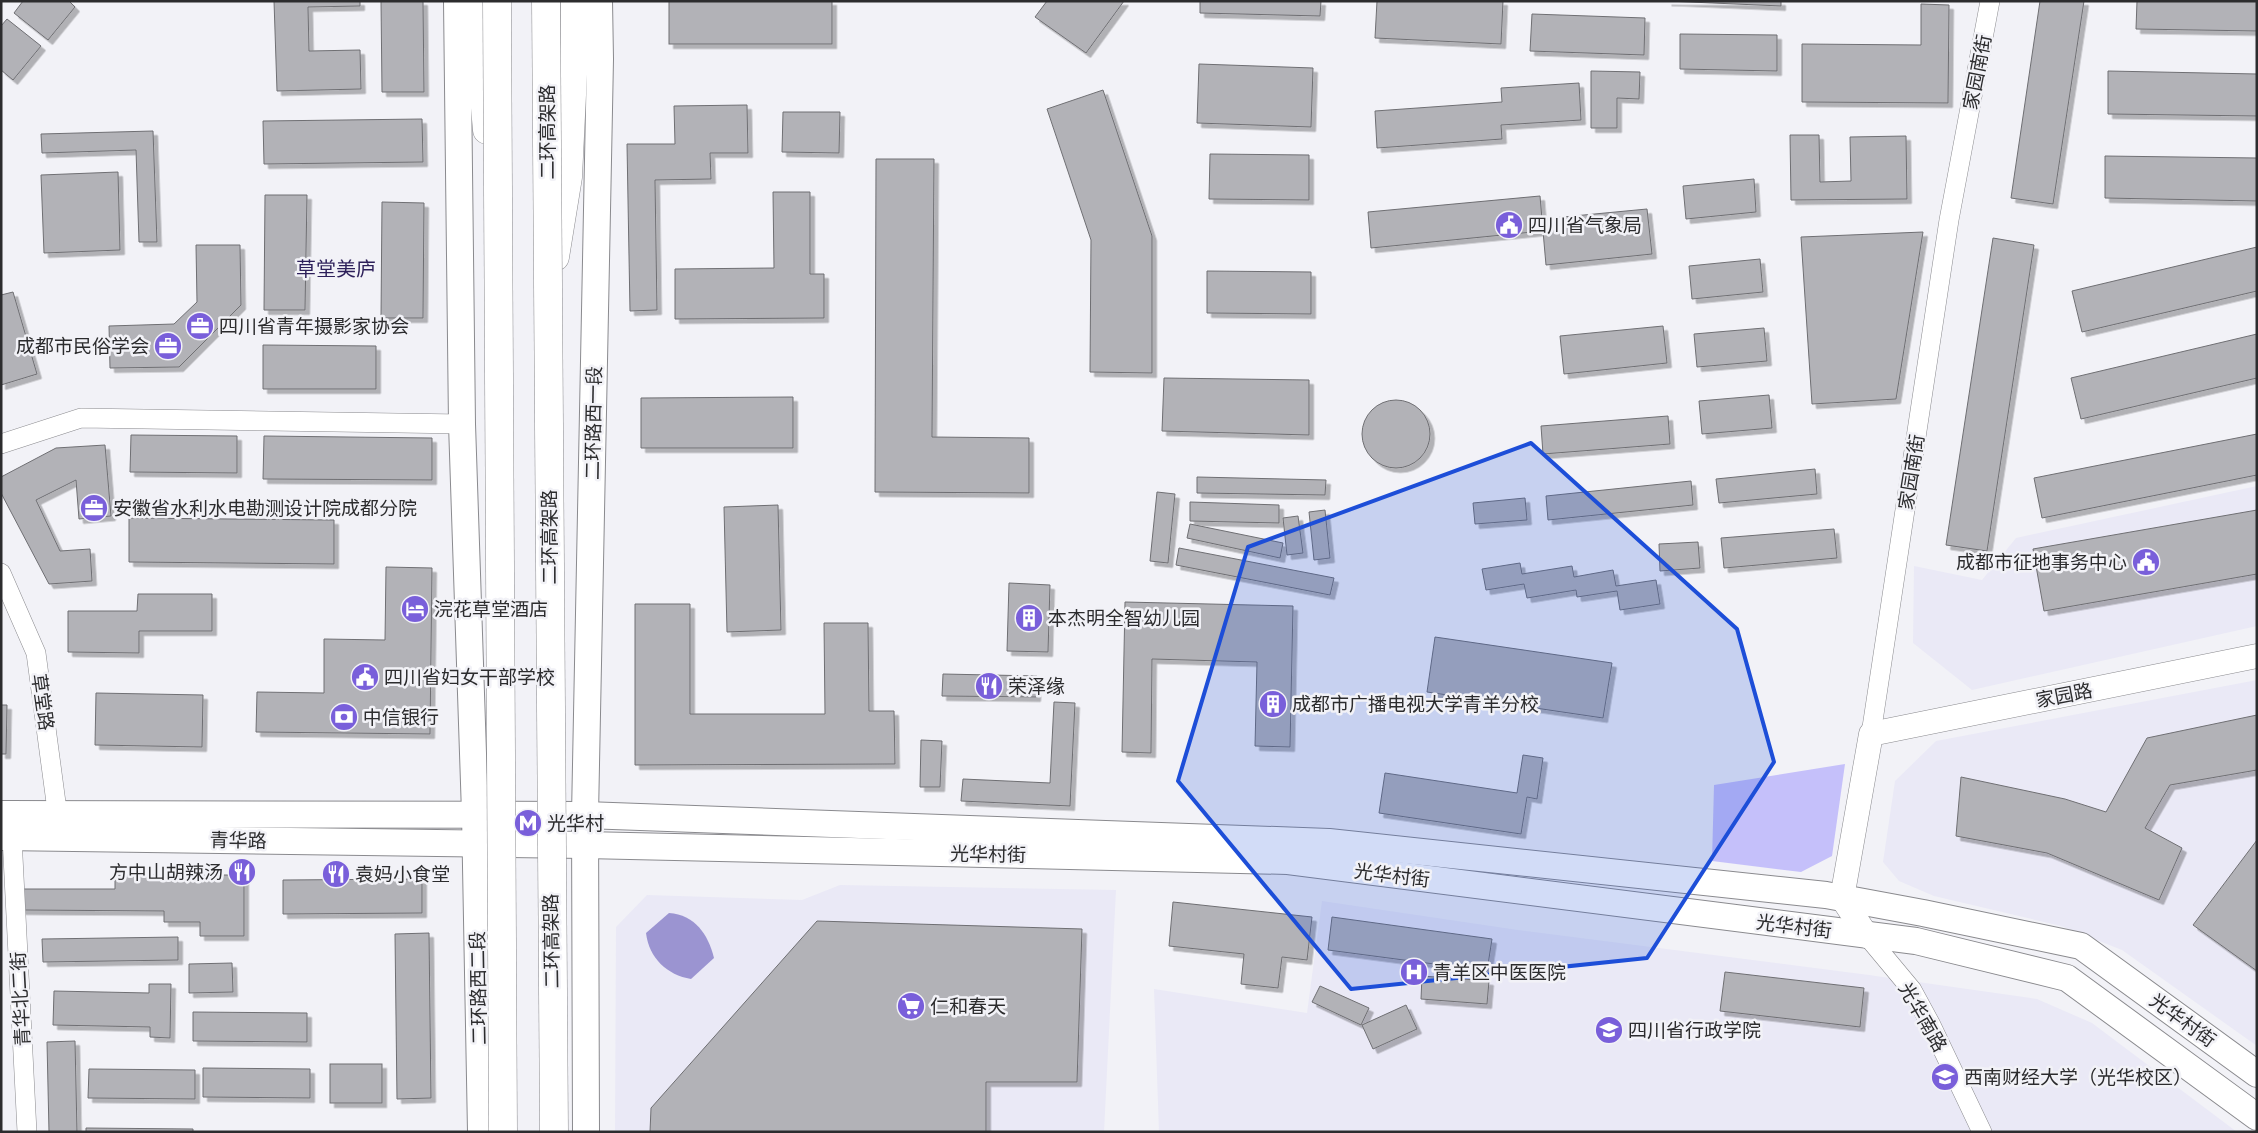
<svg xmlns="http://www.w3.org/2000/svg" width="2258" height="1133" viewBox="0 0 2258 1133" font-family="Spectral,'Noto Sans SC',serif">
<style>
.built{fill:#eae9f6}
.green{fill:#c5c0fa}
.water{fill:#9b94d1}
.building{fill:#b2b2b7;stroke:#6f6f73;filter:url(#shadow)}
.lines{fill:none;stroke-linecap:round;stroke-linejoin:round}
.minor-casing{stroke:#8a8a8e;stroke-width:20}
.tertiary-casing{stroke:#8a8a8e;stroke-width:25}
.secondary-casing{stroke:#8a8a8e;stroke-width:28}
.trunk-casing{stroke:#8a8a8e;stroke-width:29}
.minor{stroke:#fff;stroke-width:19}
.tertiary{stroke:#fff;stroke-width:24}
.secondary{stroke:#fff;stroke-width:26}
.trunk{stroke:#fff;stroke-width:28}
.trunk-bridge-casing{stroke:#8a8a8e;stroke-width:29;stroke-linecap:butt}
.trunk-bridge{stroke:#fff;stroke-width:28}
.marked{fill:#1d4ed8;fill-opacity:0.2;stroke:#1d4ed8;stroke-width:4;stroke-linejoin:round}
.labels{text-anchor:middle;stroke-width:5;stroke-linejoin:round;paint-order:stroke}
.street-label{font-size:19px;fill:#2c2c2e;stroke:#f2f2f7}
.poi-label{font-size:19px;fill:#2c2c2e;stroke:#f2f2f7;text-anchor:start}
.neighbourhood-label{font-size:20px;fill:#2c1f59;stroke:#f2f2f7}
</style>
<defs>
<filter id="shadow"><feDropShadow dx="4.5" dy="4.5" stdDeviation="0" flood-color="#0004"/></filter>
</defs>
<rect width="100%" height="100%" fill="#f2f2f7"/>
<g class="built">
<path d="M 2257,486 L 2257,626 L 1972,690 L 1913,643 L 1914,566 L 1982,580 L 2016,538 Z"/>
<path d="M 2257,680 L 2257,1046 L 2122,950 L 2061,926 L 1934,896 L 1899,881 L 1883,862 L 1895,781 L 1936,741 Z"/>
<path d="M 840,885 L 1116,890 L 1104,1132 L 615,1132 L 616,927 L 647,895 L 802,900 Z"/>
<path d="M 1322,901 L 1518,930 L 1869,975 L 2037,999 L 2092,1023 L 2237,1132 L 1159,1132 L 1154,989 L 1307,1013 Z"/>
</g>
<path class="green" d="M 1845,764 L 1832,856 L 1801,872 L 1712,861 L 1714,785 Z"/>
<path class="water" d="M 669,913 C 695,915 708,934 714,958 L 691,979 C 667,975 649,958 646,933 Z"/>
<g class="building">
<path d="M 23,1 L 69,1 L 75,7 L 48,40 L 14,13 Z"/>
<path d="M 274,1 L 360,1 L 360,6 L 308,7 L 309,51 L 360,50 L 361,89 L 277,91 Z"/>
<path d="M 381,1 L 423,1 L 424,92 L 382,92 Z"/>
<rect x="669" y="1" width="163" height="43"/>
<path d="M 1047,1 L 1124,1 L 1086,53 L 1035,17 Z"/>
<path d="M 1200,1 L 1321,1 L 1320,16 L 1200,13 Z"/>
<path d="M 1377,1 L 1503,1 L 1501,44 L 1375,38 Z"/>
<path d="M 1667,1 L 1781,1 L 1781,6 Z"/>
<path d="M 2040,1 L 2084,1 L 2053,204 L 2011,198 Z"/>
<path d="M 2137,1 L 2257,1 L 2257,31 L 2136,29 Z"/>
<path d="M 1921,4 L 1949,5 L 1948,103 L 1802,102 L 1802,44 L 1921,45 Z"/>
<path d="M 1532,14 L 1645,18 L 1644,55 L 1530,51 Z"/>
<path d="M 7,19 L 41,46 L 13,80 L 1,70 L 1,26 Z"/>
<path d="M 1680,34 L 1777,35 L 1777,71 L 1680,69 Z"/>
<path d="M 1199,64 L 1313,68 L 1311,127 L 1197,123 Z"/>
<path d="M 1591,71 L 1640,72 L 1639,99 L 1617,98 L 1617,128 L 1591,128 Z"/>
<path d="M 2108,71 L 2257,74 L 2257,116 L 2108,114 Z"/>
<path d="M 1579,83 L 1581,120 L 1501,125 L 1502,139 L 1377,148 L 1375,111 L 1502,102 L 1501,88 Z"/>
<path d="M 1103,90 L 1152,236 L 1152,373 L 1090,372 L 1091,240 L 1047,109 Z"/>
<path d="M 747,105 L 748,153 L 710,153 L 711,179 L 655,180 L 657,310 L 630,311 L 627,144 L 675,144 L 674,106 Z"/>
<path d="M 783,112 L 840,112 L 839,153 L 782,152 Z"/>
<path d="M 422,119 L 423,162 L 264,164 L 263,121 Z"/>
<path d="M 153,131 L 157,242 L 139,242 L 136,150 L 42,153 L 41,134 Z"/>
<path d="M 1790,135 L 1819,135 L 1820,182 L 1851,181 L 1850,137 L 1906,136 L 1907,199 L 1791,200 Z"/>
<path d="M 1210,154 L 1309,155 L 1309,200 L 1209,199 Z"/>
<path d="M 2105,156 L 2257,158 L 2257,201 L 2105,198 Z"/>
<path d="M 876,159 L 934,159 L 932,437 L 1029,438 L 1029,493 L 875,492 Z"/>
<path d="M 118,172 L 120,250 L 44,253 L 41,175 Z"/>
<path d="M 1754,179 L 1756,212 L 1686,219 L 1683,186 Z"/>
<path d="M 773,192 L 810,192 L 810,274 L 824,274 L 824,318 L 675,319 L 675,269 L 774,268 Z"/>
<path d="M 265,195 L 307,195 L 305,310 L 264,310 Z"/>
<path d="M 1540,196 L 1542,219 L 1647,209 L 1652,254 L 1546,265 L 1543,231 L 1371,248 L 1368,212 Z"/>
<path d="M 382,202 L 424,203 L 423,318 L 381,318 Z"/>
<path d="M 1923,232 L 1896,399 L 1812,404 L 1801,237 Z"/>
<path d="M 1993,238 L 2034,245 L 1987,551 L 1946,545 Z"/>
<path d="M 196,245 L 240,245 L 241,305 L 179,367 L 110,368 L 109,326 L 174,324 L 197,302 Z"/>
<path d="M 2257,247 L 2257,291 L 2082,332 L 2072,291 Z"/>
<path d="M 1760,259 L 1763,292 L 1692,299 L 1689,266 Z"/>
<path d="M 1207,271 L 1311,272 L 1311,314 L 1207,313 Z"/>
<path d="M 13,292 L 37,374 L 1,385 L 1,295 Z"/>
<path d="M 1663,326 L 1667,363 L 1564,374 L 1560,336 Z"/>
<path d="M 1764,328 L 1767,361 L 1697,367 L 1694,334 Z"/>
<path d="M 2257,334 L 2257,378 L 2081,419 L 2071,378 Z"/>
<path d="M 263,345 L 376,346 L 376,389 L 263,389 Z"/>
<path d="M 1164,378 L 1309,380 L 1309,435 L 1162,431 Z"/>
<path d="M 1769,395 L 1772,428 L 1702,434 L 1699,401 Z"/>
<path d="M 793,397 L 793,448 L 641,448 L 641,398 Z"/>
<circle cx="1396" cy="434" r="34"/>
<path d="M 1668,416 L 1670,444 L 1543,454 L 1541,426 Z"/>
<path d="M 2257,434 L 2257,475 L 2042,518 L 2034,478 Z"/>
<path d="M 131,435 L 237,436 L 237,473 L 130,472 Z"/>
<path d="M 264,436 L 432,438 L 432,480 L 263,479 Z"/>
<path d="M 105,445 L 111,516 L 79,519 L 76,480 L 36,500 L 60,551 L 90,549 L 92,581 L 49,584 L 1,493 L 1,477 L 56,448 Z"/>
<path d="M 1815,469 L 1817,494 L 1719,503 L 1716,479 Z"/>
<path d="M 1197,477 L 1326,480 L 1325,495 L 1197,493 Z"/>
<path d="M 1691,481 L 1693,505 L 1548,520 L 1546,496 Z"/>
<path d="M 1157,492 L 1175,494 L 1168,563 L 1150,561 Z"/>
<path d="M 1525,498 L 1527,520 L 1475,524 L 1473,503 Z"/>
<path d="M 1190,502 L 1279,505 L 1279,523 L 1190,521 Z"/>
<path d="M 778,505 L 781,630 L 727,632 L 724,507 Z"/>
<path d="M 1325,510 L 1330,558 L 1314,560 L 1309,512 Z"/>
<path d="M 2257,510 L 2257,574 L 2044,611 L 2033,549 Z"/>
<path d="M 1298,516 L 1303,553 L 1287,555 L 1283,518 Z"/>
<path d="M 129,518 L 334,520 L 334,564 L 129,562 Z"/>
<path d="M 1190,524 L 1283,543 L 1280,558 L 1187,538 Z"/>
<path d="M 1834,529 L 1837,558 L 1724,568 L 1721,538 Z"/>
<path d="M 1698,542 L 1700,568 L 1660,571 L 1659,544 Z"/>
<path d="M 1179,548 L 1334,578 L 1330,595 L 1176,565 Z"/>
<path d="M 1520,563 L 1522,574 L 1572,566 L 1574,577 L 1613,570 L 1616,586 L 1656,580 L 1660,604 L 1620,610 L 1617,591 L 1577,597 L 1576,590 L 1527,598 L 1524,584 L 1486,590 L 1482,569 Z"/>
<path d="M 386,567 L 432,568 L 430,734 L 256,732 L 257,692 L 324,693 L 324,639 L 385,640 Z"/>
<path d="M 1009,583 L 1050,585 L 1048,652 L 1007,651 Z"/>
<path d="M 138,594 L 212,594 L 212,631 L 139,631 L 139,653 L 68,652 L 68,611 L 137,611 Z"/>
<path d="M 1125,602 L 1293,606 L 1290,747 L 1255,746 L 1257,662 L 1152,659 L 1151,753 L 1122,752 Z"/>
<path d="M 635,604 L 690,604 L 690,714 L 825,714 L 824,623 L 868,623 L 869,711 L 894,711 L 895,764 L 635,765 Z"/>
<path d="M 1435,637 L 1612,663 L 1603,718 L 1427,692 Z"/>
<path d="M 943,674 L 1037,676 L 1036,697 L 942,696 Z"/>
<path d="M 96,693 L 203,695 L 202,747 L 95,745 Z"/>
<path d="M 1054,702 L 1075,703 L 1070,806 L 961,801 L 963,779 L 1050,783 Z"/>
<path d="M 1,705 L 7,705 L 6,754 L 1,754 Z"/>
<path d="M 2257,715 L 2257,770 L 2170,785 L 2145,828 L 2182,848 L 2159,900 L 2047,853 L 1956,836 L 1961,777 L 2065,799 L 2106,812 L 2147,738 Z"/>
<path d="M 921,740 L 942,741 L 940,787 L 920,787 Z"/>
<path d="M 1523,755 L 1543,758 L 1537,799 L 1527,797 L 1521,834 L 1379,813 L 1385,773 L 1517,793 Z"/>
<path d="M 2257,840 L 2257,971 L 2193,925 Z"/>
<path d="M 115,875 L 244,875 L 244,936 L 200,936 L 200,922 L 164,922 L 164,911 L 21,910 L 21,889 L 115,889 Z"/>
<path d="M 422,879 L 422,913 L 283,914 L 283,880 Z"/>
<path d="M 1173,902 L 1312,917 L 1307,960 L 1282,957 L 1278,988 L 1241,984 L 1244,954 L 1169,946 Z"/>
<path d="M 1332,917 L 1492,939 L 1487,971 L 1328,950 Z"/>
<path d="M 817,921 L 1082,929 L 1077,1082 L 986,1082 L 986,1132 L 650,1132 L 651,1108 Z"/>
<path d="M 429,933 L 431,1098 L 397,1099 L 395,934 Z"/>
<path d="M 178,937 L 178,960 L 43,962 L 42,939 Z"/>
<path d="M 232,963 L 233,992 L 189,993 L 189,964 Z"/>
<path d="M 1725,972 L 1864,988 L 1860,1027 L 1720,1011 Z"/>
<path d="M 1422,976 L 1489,981 L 1487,1004 L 1421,999 Z"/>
<path d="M 149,984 L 171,984 L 170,1038 L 150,1037 L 150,1027 L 53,1025 L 54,991 L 149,993 Z"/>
<path d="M 1320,986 L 1369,1008 L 1361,1025 L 1312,1002 Z"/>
<path d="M 1406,1005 L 1417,1029 L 1373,1049 L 1362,1025 Z"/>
<path d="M 193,1012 L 307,1013 L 307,1042 L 193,1041 Z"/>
<path d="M 75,1041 L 77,1132 L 49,1132 L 47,1042 Z"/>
<rect x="330" y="1064" width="52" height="39"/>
<path d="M 203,1068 L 310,1069 L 310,1098 L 203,1097 Z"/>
<path d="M 89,1069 L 195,1070 L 195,1099 L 88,1098 Z"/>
<path d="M 86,1128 L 193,1129 L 193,1132 L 86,1132 Z"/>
</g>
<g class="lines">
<defs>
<g id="minor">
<path d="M 1,444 L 81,418 L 462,424"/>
<path d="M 1,573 L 36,653 L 59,825"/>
<path d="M 1871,734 L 1949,220 L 1990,1"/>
<path d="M 12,837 L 27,1132"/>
<path d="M 1867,936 L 1912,990 L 1931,1025 L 1982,1132"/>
</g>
<path id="tertiary" d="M 1867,936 L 1842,898 L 1871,734 L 2257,656"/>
<g id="secondary">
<path d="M 457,1 L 462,424 L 475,813 L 481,1132"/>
<path d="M 1,814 L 585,815 L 1329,842 L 1826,895 L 1923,913 L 2081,946 L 2257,1074"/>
<path d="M 1,837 L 585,845 L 1288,861 L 1916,941 L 2067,978 L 2257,1117"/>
<path d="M 586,1132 L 585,815 L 600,59 L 599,1"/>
</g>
<g id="trunk">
<path d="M 482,1 L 483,85 L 487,130"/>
<path d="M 555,257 L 568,177 L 575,33 L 575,1"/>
</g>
</defs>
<use href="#minor" class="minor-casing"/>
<use href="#tertiary" class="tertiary-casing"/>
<use href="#secondary" class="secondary-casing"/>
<use href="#trunk" class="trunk-casing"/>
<use href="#minor" class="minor"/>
<use href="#tertiary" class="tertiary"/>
<use href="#secondary" class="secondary"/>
<use href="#trunk" class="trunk"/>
<defs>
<g id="trunk-bridge">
<path d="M 497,1 L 503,1132"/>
<path d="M 546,1 L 554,1132"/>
</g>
</defs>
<use href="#trunk-bridge" class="trunk-bridge-casing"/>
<use href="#trunk-bridge" class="trunk-bridge"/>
</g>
<path class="marked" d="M 1531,443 L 1737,629 L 1774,762 L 1647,958 L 1351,989 L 1178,781 L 1248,547 Z"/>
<defs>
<symbol id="civic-disc" viewBox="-11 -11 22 22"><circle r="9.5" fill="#795fda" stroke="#f2f2f7"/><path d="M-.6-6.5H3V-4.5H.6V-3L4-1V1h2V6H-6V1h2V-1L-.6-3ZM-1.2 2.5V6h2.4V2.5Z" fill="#fff"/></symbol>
<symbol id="office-disc" viewBox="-11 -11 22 22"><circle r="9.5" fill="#795fda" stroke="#f2f2f7"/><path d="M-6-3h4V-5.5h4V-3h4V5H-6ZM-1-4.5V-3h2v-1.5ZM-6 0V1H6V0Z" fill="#fff"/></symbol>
<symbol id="hotel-disc" viewBox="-11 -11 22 22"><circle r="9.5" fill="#795fda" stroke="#f2f2f7"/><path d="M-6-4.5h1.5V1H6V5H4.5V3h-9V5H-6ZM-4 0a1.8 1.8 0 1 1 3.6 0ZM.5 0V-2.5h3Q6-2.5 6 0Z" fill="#fff"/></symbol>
<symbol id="building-disc" viewBox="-11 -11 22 22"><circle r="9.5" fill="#795fda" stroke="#f2f2f7"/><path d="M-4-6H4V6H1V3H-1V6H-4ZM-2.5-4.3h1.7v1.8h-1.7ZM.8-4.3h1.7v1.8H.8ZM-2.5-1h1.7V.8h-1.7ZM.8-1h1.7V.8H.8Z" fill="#fff"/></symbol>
<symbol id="restaurant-disc" viewBox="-11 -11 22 22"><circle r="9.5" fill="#795fda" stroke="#f2f2f7"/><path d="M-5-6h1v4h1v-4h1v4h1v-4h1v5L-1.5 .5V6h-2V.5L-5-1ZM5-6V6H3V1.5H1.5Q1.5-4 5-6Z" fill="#fff"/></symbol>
<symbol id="bank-disc" viewBox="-11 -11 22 22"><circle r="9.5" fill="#795fda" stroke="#f2f2f7"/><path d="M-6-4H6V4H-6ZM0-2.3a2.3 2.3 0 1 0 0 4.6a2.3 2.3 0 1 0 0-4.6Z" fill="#fff"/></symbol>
<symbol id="metro-disc" viewBox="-11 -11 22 22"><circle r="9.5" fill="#795fda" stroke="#f2f2f7"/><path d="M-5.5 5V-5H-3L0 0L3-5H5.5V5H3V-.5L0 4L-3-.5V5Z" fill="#fff"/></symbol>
<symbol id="hospital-disc" viewBox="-11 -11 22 22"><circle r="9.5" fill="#795fda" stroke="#f2f2f7"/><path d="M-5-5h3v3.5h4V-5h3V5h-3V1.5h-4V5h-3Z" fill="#fff"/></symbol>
<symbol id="supermarket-disc" viewBox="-11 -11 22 22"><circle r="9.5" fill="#795fda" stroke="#f2f2f7"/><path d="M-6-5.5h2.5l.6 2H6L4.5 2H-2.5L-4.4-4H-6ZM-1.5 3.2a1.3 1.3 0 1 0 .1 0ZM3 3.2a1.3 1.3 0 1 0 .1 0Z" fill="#fff"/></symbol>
<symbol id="university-disc" viewBox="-11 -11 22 22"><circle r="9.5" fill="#795fda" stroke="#f2f2f7"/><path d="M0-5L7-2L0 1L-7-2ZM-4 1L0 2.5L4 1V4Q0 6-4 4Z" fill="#fff"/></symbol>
</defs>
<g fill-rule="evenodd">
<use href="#civic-disc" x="1493" y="209" width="32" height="32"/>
<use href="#office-disc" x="184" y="310" width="32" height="32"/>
<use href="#office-disc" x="152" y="330" width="32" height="32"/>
<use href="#office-disc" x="78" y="492" width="32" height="32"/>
<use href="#civic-disc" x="2130" y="546" width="32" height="32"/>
<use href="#hotel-disc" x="399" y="593" width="32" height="32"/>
<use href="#building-disc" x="1013" y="602" width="32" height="32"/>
<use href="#civic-disc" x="349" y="661" width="32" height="32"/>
<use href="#restaurant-disc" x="973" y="670" width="32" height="32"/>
<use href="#building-disc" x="1257" y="688" width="32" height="32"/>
<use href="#bank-disc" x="328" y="701" width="32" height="32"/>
<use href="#metro-disc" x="512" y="807" width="32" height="32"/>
<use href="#restaurant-disc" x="226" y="856" width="32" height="32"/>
<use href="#restaurant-disc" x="320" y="858" width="32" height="32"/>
<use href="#hospital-disc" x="1398" y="956" width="32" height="32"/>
<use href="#supermarket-disc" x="895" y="990" width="32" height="32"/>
<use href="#university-disc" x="1593" y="1014" width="32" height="32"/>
<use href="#university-disc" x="1929" y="1061" width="32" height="32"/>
</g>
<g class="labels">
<g class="street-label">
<text transform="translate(1977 72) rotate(-79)" y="7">家园南街</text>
<text transform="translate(547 132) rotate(-90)" y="7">二环高架路</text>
<text transform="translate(593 423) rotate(-89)" y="7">二环路西一段</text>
<text transform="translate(1911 472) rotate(-81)" y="7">家园南街</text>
<text transform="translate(549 537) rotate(-90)" y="7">二环高架路</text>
<text transform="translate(2064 695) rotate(-11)" y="7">家园路</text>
<text transform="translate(43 702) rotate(82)" y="7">草堂路</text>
<text transform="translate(238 840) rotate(1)" y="7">青华路</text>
<text transform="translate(988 854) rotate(1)" y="7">光华村街</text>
<text transform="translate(1392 875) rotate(7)" y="7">光华村街</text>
<text transform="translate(1794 926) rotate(7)" y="7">光华村街</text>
<text transform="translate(551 941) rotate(-91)" y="7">二环高架路</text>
<text transform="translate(478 988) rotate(-91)" y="7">二环路西二段</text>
<text transform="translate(20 999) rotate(-93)" y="7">青华北二街</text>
<text transform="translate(1923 1017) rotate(60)" y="7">光华南路</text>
<text transform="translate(2183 1020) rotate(36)" y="7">光华村街</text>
</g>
<g class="poi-label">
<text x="1528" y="232">四川省气象局</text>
<text x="219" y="333">四川省青年摄影家协会</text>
<text x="149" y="353" text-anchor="end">成都市民俗学会</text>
<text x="113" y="515">安徽省水利水电勘测设计院成都分院</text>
<text x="2127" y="569" text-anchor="end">成都市征地事务中心</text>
<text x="434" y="616">浣花草堂酒店</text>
<text x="1048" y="625">本杰明全智幼儿园</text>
<text x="384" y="684">四川省妇女干部学校</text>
<text x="1008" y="693">荣泽缘</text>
<text x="1292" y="711">成都市广播电视大学青羊分校</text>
<text x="363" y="724">中信银行</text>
<text x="547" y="830">光华村</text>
<text x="223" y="879" text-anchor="end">方中山胡辣汤</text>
<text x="355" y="881">袁妈小食堂</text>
<text x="1433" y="979">青羊区中医医院</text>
<text x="930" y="1013">仁和春天</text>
<text x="1628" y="1037">四川省行政学院</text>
<text x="1964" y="1084">西南财经大学（光华校区）</text>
</g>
<g class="neighbourhood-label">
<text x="336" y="276">草堂美庐</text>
</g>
</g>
<rect width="2258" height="1133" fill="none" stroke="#2c2c2e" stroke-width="5"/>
</svg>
